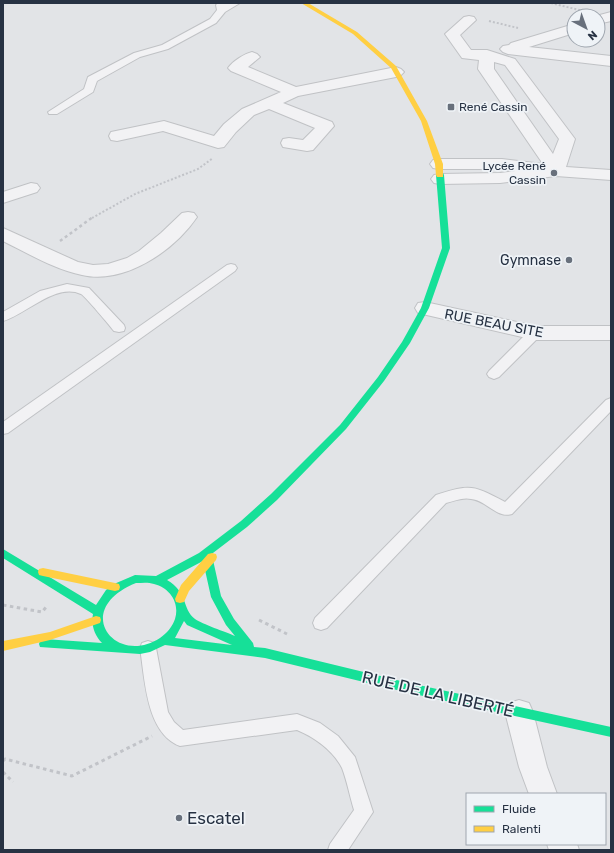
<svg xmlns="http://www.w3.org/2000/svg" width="614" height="853" viewBox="0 0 614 853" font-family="Rubik,sans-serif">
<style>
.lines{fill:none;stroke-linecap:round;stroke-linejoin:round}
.lane-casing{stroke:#c0c2c5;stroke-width:2}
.street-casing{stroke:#c0c2c5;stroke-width:2}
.path-far2{stroke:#c1c3c8;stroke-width:2;stroke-dasharray:2 2;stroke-linecap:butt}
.path-far1{stroke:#c1c3c8;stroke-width:2.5;stroke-dasharray:3 3;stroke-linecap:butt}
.path{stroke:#c1c3c8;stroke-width:3;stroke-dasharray:3.5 3.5;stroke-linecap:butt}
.lane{fill:#f2f2f4;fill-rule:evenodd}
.street{fill:#f2f2f4;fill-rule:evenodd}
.fast{fill:#16e098;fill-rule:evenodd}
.slow{fill:#ffcf43;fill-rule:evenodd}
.poi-dot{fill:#68707c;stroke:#eff3f7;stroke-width:1.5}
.labels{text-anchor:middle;stroke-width:3.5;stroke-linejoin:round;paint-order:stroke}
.far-poi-label{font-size:12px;fill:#273243;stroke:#eff3f7;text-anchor:start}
.poi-label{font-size:14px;fill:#273243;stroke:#eff3f7;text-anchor:end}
.street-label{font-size:14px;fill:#273243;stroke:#eff3f7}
.near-street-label{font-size:17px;fill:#273243;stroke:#eff3f7}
.near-poi-label{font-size:17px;fill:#273243;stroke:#eff3f7;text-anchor:start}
</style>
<rect width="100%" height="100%" fill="#e2e4e7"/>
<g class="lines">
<defs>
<g id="lane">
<path d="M 218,3 L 240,3 L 225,12 L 216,23 L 168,49 L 140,57 L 97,81 L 93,92 L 57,114 L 49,114 L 48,112 L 84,89 L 88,77 L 134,53 L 162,45 L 210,19 L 217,10 L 216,5 Z"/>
<path d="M 231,264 L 235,265 L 237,268 L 235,271 L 8,433 L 3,434 L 3,422 L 227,265 Z"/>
<path d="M 67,284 L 89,288 L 124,325 L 125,328 L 124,331 L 119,332 L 114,331 C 109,325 86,297 81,294 C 56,282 25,315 3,321 L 3,312 L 40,291 Z"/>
<path d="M 535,329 L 540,330 L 541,333 L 540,336 L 499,377 L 494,379 L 489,377 L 487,374 L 489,371 L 530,330 Z"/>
<path d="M 611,398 L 611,411 L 512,514 C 497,519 486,500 471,499 C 463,497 454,501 446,503 L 327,628 L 321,630 L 315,628 L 313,623 L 315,618 L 436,495 C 471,484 473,485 505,502 L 606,400 Z"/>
<path d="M 148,641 L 154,643 L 156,648 L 168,712 L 174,722 L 183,730 L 297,714 L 320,723 L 338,736 L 355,757 L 373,812 L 348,850 L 328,850 L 330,844 L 354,810 C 350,797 347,781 342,768 C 333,750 314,737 297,730 L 180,746 C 146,733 145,679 140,648 L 142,643 Z"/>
</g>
<g id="street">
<path d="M 611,12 L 611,21 L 598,24 L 598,16 L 596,16 Z"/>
<path d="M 469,16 L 474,17 L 476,20 L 460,35 L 471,50 L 487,50 L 515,59 L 575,139 L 566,167 L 611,170 L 611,180 L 556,176 L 500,183 L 440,184 L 434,183 L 431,179 L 434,175 L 440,174 L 500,173 L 515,171 L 502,169 L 439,169 L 433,168 L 430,164 L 433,160 L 439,159 L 502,159 L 543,164 L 478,69 L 479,60 L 462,58 L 445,34 L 464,17 ZM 494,62 L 505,65 L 559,139 L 553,154 L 494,69 Z"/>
<path d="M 574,24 L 574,33 L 529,47 L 611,56 L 611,66 L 508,54 L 503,52 L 500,49 L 503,46 L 509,45 L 511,43 Z"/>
<path d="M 252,52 L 257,54 L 260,57 L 248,67 L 296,87 L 396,67 L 401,69 L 404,72 L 401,75 L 396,77 L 298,96 L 283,103 L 332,122 L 334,126 L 313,150 L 307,151 L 283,147 L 281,143 L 283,139 L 289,138 L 303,140 L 315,128 L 269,109 L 254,115 L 236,132 L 224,147 L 218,148 L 163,131 L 117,141 L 111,140 L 109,136 L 111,132 L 164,121 L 214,136 L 224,124 L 242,109 L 281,92 L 231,71 L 228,68 C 233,61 244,54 252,52 Z"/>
<path d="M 31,183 L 37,184 L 40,188 L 37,192 L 3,203 L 3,192 Z"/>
<path d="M 188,212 L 194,213 L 197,217 C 174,251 124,285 82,275 C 54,269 29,254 3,241 L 3,228 L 78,262 L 93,265 L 108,264 L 127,258 L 139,251 L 161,233 L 182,213 Z"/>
<path d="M 425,302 L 535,326 L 611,326 L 611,340 L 535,340 L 418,313 L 415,308 L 418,303 Z"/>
<path d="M 519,700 L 529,703 L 533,712 L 547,767 L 557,794 L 529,794 L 519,767 L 505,712 L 509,703 Z"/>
<path d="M 547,844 L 577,844 L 579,850 L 549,850 Z"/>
</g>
</defs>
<use href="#lane" class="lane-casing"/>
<use href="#street" class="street-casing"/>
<g class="path-far2">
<path d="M 551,3 L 587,12"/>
<path d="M 489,21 L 518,28"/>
<path d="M 92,218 L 135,194 L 198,169 L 213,158"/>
</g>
<path class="path-far1" d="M 60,241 L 93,217"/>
<g class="path">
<path d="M 3,605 L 42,612 L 47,606"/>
<path d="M 259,620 L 287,634"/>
<path d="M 3,761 L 5,759 L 72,776 L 152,736"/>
<path d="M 3,772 L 13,782"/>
</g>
<use href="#lane" class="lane"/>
<use href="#street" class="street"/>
<path class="fast" d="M 437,173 L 443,173 L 444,175 L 450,248 L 429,308 L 410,343 L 384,381 L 346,429 L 277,500 L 247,527 L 209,556 L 213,560 L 221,596 L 234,619 L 253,643 L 254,647 L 265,648 L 405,682 L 611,727 L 611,737 L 405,692 L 265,658 L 165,645 L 150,652 L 140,654 L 40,647 L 39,644 L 40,641 L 44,639 L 102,643 C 94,635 91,624 93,614 L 3,558 L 3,549 L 96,605 L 106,590 L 114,584 L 135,575 L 156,576 L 199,553 L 241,521 L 271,494 L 340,425 L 378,377 L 402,342 L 421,308 L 442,248 L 436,175 ZM 203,561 L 211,597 L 226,625 L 235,636 C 226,632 202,624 195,619 C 182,609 188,592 167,580 ZM 136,583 C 142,583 148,582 154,584 C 170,588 180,603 175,619 C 172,627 167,633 160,638 C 116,667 70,610 136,583 ZM 184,621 L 187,625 L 232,645 L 175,638 Z"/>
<g class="slow">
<path d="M 301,3 L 308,3 L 357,32 L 396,66 L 427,121 L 443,164 L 443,177 L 437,177 L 436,175 L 435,164 L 421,121 L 391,68 L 353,34 Z"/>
<path d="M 212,553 L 216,554 L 217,557 L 216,560 L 189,591 L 184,602 L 180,603 L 176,602 L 175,599 L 181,585 L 208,554 Z"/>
<path d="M 43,568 L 115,583 L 119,584 L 120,587 L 119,590 L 115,591 L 43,576 L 39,575 L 38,572 L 39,569 Z"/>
<path d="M 96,616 L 100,617 L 101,620 L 100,623 L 50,640 L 3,651 L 3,641 L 50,632 Z"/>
</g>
</g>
<g class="poi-dot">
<rect x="447" y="103" width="8" height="8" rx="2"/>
<circle cx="554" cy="173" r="4"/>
<circle cx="569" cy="260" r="4"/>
<circle cx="179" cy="818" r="4"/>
</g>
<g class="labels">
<g class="far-poi-label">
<text x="459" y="111">René Cassin</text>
<text x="546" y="170" text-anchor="end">Lycée René<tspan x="546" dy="14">Cassin</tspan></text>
</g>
<g class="poi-label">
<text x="561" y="265">Gymnase</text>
</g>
<g class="street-label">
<text transform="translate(494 323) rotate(11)" y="5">RUE BEAU SITE</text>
</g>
<g class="near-street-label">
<text transform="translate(438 694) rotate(13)" y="6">RUE DE LA LIBERTÉ</text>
</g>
<g class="near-poi-label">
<text x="187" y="824">Escatel</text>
</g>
</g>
<rect width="614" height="853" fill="none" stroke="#273243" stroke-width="8"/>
<rect x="466" y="793" width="140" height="52" fill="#eff3f7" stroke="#9fa6af"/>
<rect x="474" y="806" width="20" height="6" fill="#16e098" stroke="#9fa6af"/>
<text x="502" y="813" font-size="12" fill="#273243">Fluide</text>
<rect x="474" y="826" width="20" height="6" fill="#ffcf43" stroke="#9fa6af"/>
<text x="502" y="833" font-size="12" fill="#273243">Ralenti</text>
<g transform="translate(586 28) rotate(139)"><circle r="19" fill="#eff3f7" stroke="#9fa6af"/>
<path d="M0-3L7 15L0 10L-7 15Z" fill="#68707c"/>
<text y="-6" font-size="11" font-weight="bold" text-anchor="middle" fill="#273243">N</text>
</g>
</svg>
